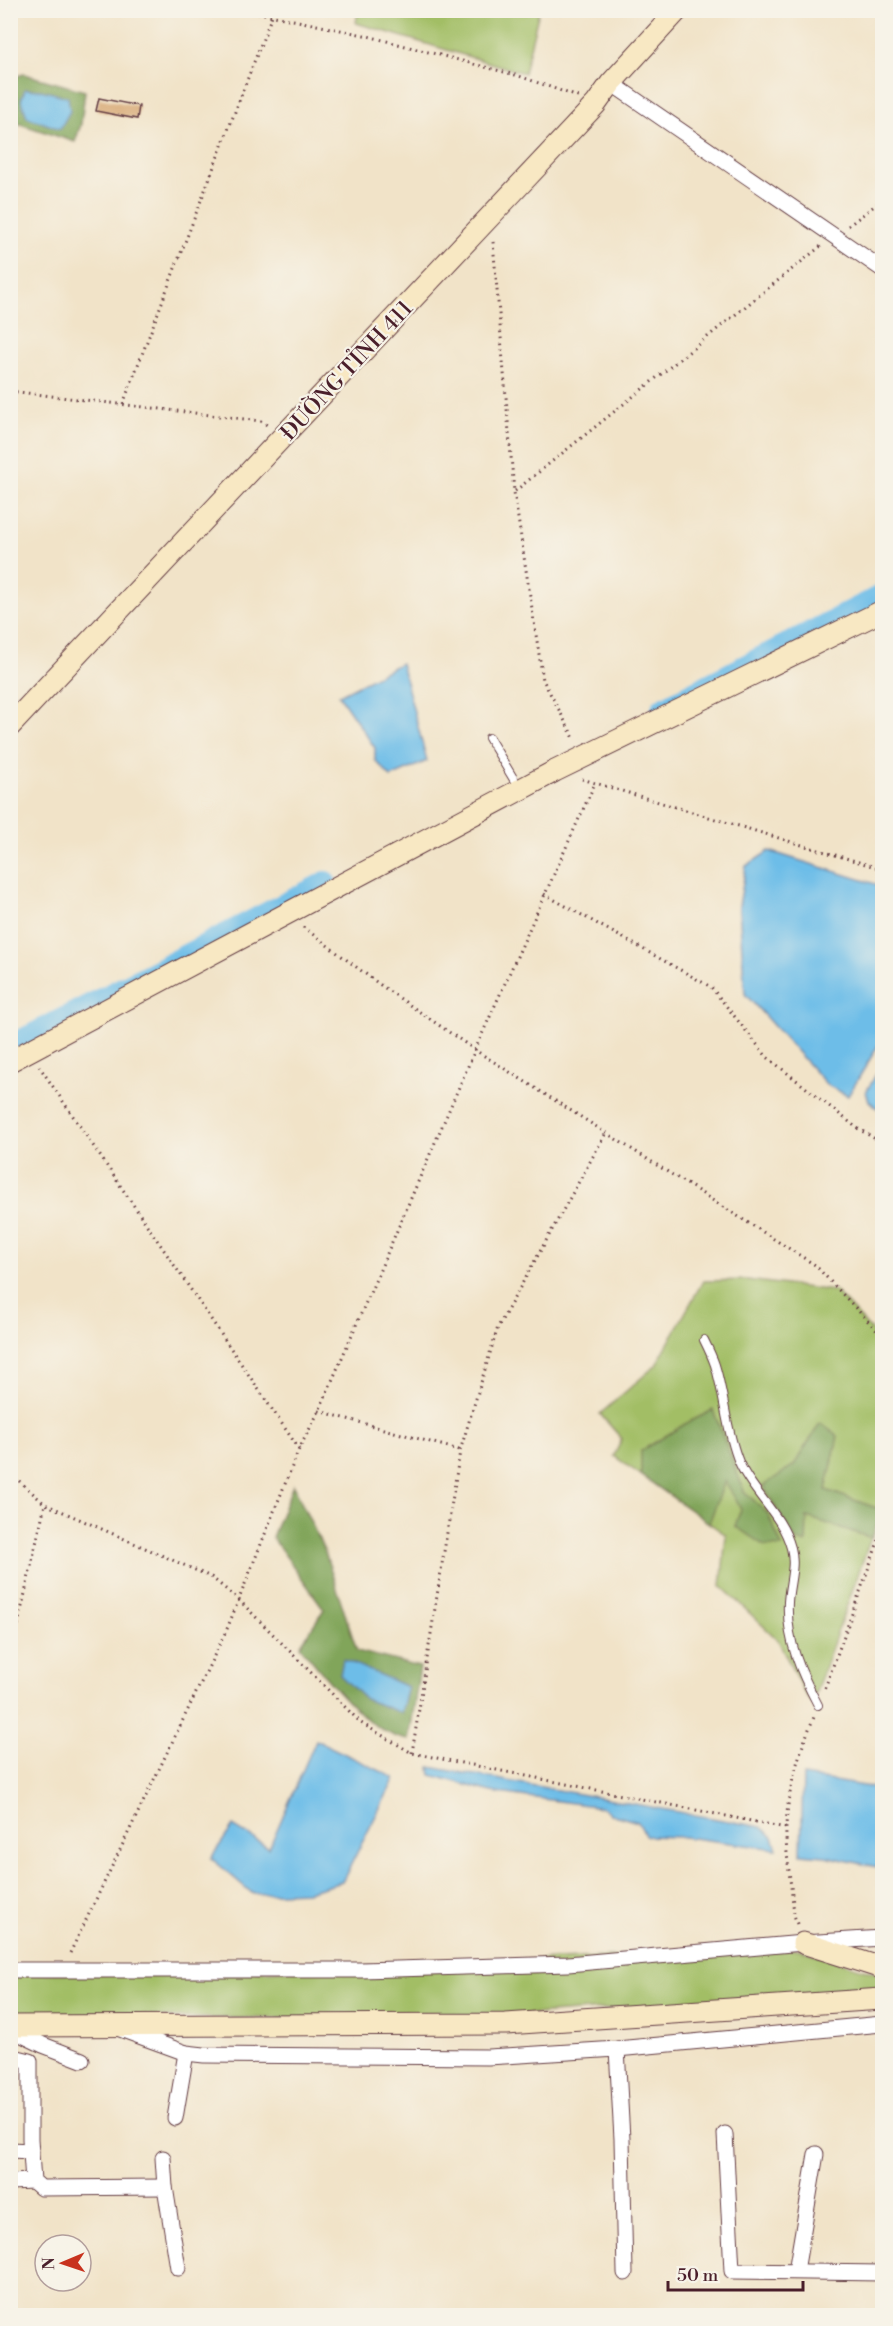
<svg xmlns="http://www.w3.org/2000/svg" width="893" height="2326" viewBox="0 0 893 2326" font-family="'Libre Bodoni',serif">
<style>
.green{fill:#a2be65;stroke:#766e48;stroke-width:1.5}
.forest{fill:#81a55a;stroke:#666242;stroke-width:1.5}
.water{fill:#6dbde8;stroke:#5c6e8a;stroke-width:1.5}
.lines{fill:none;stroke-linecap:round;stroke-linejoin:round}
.canal{stroke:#6dbde8;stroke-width:20}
.building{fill:#daaf7e}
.service-casing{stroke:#633c43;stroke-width:10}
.minor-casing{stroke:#633c43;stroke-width:17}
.secondary-casing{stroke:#633c43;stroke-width:23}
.path{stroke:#633c43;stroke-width:3;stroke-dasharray:1.5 4.5;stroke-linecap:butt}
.service{stroke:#fff;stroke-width:8}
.minor{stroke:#fff;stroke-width:15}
.secondary{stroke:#f8e8c3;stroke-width:21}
.labels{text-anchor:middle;stroke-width:4.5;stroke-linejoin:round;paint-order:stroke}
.street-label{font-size:22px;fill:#4a1f2b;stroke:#f7f3e8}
</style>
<rect width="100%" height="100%" fill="#f7f3e8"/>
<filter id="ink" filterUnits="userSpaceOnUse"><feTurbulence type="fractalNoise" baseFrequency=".0167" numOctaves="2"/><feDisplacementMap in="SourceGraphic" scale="12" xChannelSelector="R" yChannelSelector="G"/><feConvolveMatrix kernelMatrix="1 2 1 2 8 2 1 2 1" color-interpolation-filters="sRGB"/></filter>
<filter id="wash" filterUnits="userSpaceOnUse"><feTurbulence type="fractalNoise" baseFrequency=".008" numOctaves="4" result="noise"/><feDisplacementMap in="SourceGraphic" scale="24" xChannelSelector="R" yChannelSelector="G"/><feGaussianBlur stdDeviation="1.35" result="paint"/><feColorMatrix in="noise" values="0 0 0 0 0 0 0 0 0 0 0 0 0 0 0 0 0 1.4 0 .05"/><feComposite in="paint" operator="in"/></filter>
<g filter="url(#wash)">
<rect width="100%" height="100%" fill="#f1e3c8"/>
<g class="green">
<path d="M 358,11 L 358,10 L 539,11 L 524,73 L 356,23 Z"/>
<path d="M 747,1280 L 835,1291 L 882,1342 L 882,1513 L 871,1538 L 812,1703 L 803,1691 L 778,1640 L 721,1586 L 726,1535 L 614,1456 L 622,1439 L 600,1414 L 656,1365 L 703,1281 Z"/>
<path d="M 799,1949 L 882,1975 L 882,1989 L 452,2020 L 11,2016 L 11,1973 L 190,1974 Z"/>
</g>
<g class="forest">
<path d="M 24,74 L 85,91 L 81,124 L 75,142 L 11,121 L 10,88 L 13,77 Z"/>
<path d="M 713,1410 L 744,1491 L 768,1514 L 782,1547 L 765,1546 L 735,1526 L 741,1509 L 725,1481 L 709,1523 L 641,1475 L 641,1451 L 685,1424 Z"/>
<path d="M 820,1423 L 838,1436 L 826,1490 L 882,1510 L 872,1538 L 807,1517 L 806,1543 L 796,1541 L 763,1486 L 794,1465 Z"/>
<path d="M 293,1485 L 325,1552 L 357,1651 L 420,1667 L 409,1740 C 367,1734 327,1678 300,1646 L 324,1609 L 272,1537 Z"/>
</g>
<g class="water">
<path d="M 25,89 L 41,90 L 68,97 L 70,111 L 60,129 L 27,117 L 21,100 Z"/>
<path d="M 401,663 L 427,761 L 391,777 L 375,760 L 375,748 L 339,695 Z"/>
<path d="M 769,851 L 882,886 L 882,1039 L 848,1096 L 827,1085 L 745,994 L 739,906 L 746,866 Z"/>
<path d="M 882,1064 L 882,1112 L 869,1101 L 866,1092 Z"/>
<path d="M 343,1659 L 408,1687 L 401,1713 L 365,1699 L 340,1675 Z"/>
<path d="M 316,1740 L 395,1778 L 342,1882 L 307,1892 L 253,1894 L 211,1858 L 233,1826 L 269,1848 Z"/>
<path d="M 430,1767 L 761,1827 L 773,1837 L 777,1849 L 684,1837 L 646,1836 L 638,1822 L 610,1814 L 602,1807 L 491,1792 L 431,1775 Z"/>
<path d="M 803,1776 L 882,1789 L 882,1868 L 825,1856 L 801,1854 Z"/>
</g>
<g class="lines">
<g class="canal">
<path d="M 661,708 L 882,594"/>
<path d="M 10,1045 L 326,881"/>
</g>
</g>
<g id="blocks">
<path class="building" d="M 99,98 L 139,106 L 137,119 L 96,111 Z"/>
</g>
</g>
<g filter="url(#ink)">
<use href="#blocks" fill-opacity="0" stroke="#633c43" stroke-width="1.5"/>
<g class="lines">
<defs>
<g id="service">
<path d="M 489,738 L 519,788"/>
<path d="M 704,1340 C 708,1348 712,1356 715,1365 C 725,1397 726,1431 739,1462 C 752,1493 782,1514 791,1548 C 796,1566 789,1583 788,1602 C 786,1640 801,1673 818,1705"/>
</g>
<g id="minor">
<path d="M 611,83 L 882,269"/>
<path d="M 10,1970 L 361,1970 L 568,1964 L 803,1943 L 882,1938"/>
<path d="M 10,2029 L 43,2045 L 82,2060"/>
<path d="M 120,2029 L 186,2053 L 204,2055 L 488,2057 L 617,2049 L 882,2024"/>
<path d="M 617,2049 L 622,2139 L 625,2273"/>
<path d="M 10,2056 L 30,2061 L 30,2139 L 33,2181 L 41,2188 L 165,2187"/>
<path d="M 175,2118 L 186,2053"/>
<path d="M 725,2134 L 732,2271 L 882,2273"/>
<path d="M 10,2150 L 31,2151"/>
<path d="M 163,2158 L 165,2187 L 178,2268"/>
<path d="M 10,2182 L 33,2181"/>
<path d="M 796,2271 L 816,2154"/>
</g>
<g id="secondary">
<path d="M 10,726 L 596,104 L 611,83 L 678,10"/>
<path d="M 10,1061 L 555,771 L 882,611"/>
<path d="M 803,1943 L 882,1968"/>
<path d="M 10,2026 L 506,2024 L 882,1999"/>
</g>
</defs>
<use href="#service" class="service-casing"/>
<use href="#minor" class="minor-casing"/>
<use href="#secondary" class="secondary-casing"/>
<g class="path">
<path d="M 246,10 L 364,35 L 519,76 L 578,97"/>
<path d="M 848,226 L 882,200"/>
<path d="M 493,242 L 514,492 L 543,680 L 575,740"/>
<path d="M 10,391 L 261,421 L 267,425"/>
<path d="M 123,404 L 274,10"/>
<path d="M 515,491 L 821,246"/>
<path d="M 582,779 L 882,869"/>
<path d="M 544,894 L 711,987 L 767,1057 L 857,1128 L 882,1143"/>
<path d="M 303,927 L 379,984 L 475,1050 L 815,1265 L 882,1336"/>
<path d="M 39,1066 L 299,1449"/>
<path d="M 319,1411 L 459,1450"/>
<path d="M 10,1473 L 45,1504 L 211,1577 L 238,1599 L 361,1723 L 412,1753 L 786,1828"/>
<path d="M 10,1660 L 45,1504"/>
<path d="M 825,1688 L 882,1531"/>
<path d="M 412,1753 L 460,1451 L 498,1327 L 606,1133"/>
<path d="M 797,1924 L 794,1915 C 792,1887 785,1853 786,1826 C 788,1788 799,1752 814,1717"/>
<path d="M 70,1953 L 227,1629 L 299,1449 L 319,1411 L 475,1050 L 595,783"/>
</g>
<use href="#service" class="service"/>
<use href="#minor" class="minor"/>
<use href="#secondary" class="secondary"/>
</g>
</g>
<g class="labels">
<g class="street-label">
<text transform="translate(346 370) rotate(-47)" y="8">ĐƯỜNG TỈNH 411</text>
</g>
</g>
<rect width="893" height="2326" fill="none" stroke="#f7f3e8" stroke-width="36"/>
<g transform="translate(63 2263) rotate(268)"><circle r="28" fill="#f7f3e8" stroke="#b29e9c" stroke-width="1.5"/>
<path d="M0-4.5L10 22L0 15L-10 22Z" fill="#c8321e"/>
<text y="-9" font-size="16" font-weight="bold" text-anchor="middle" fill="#4a1f2b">N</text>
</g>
<path d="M668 2281v9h135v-9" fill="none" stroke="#4a1f2b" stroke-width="3"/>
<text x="677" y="2281" font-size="18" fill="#4a1f2b" stroke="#f7f3e8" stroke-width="4.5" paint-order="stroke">50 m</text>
</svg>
